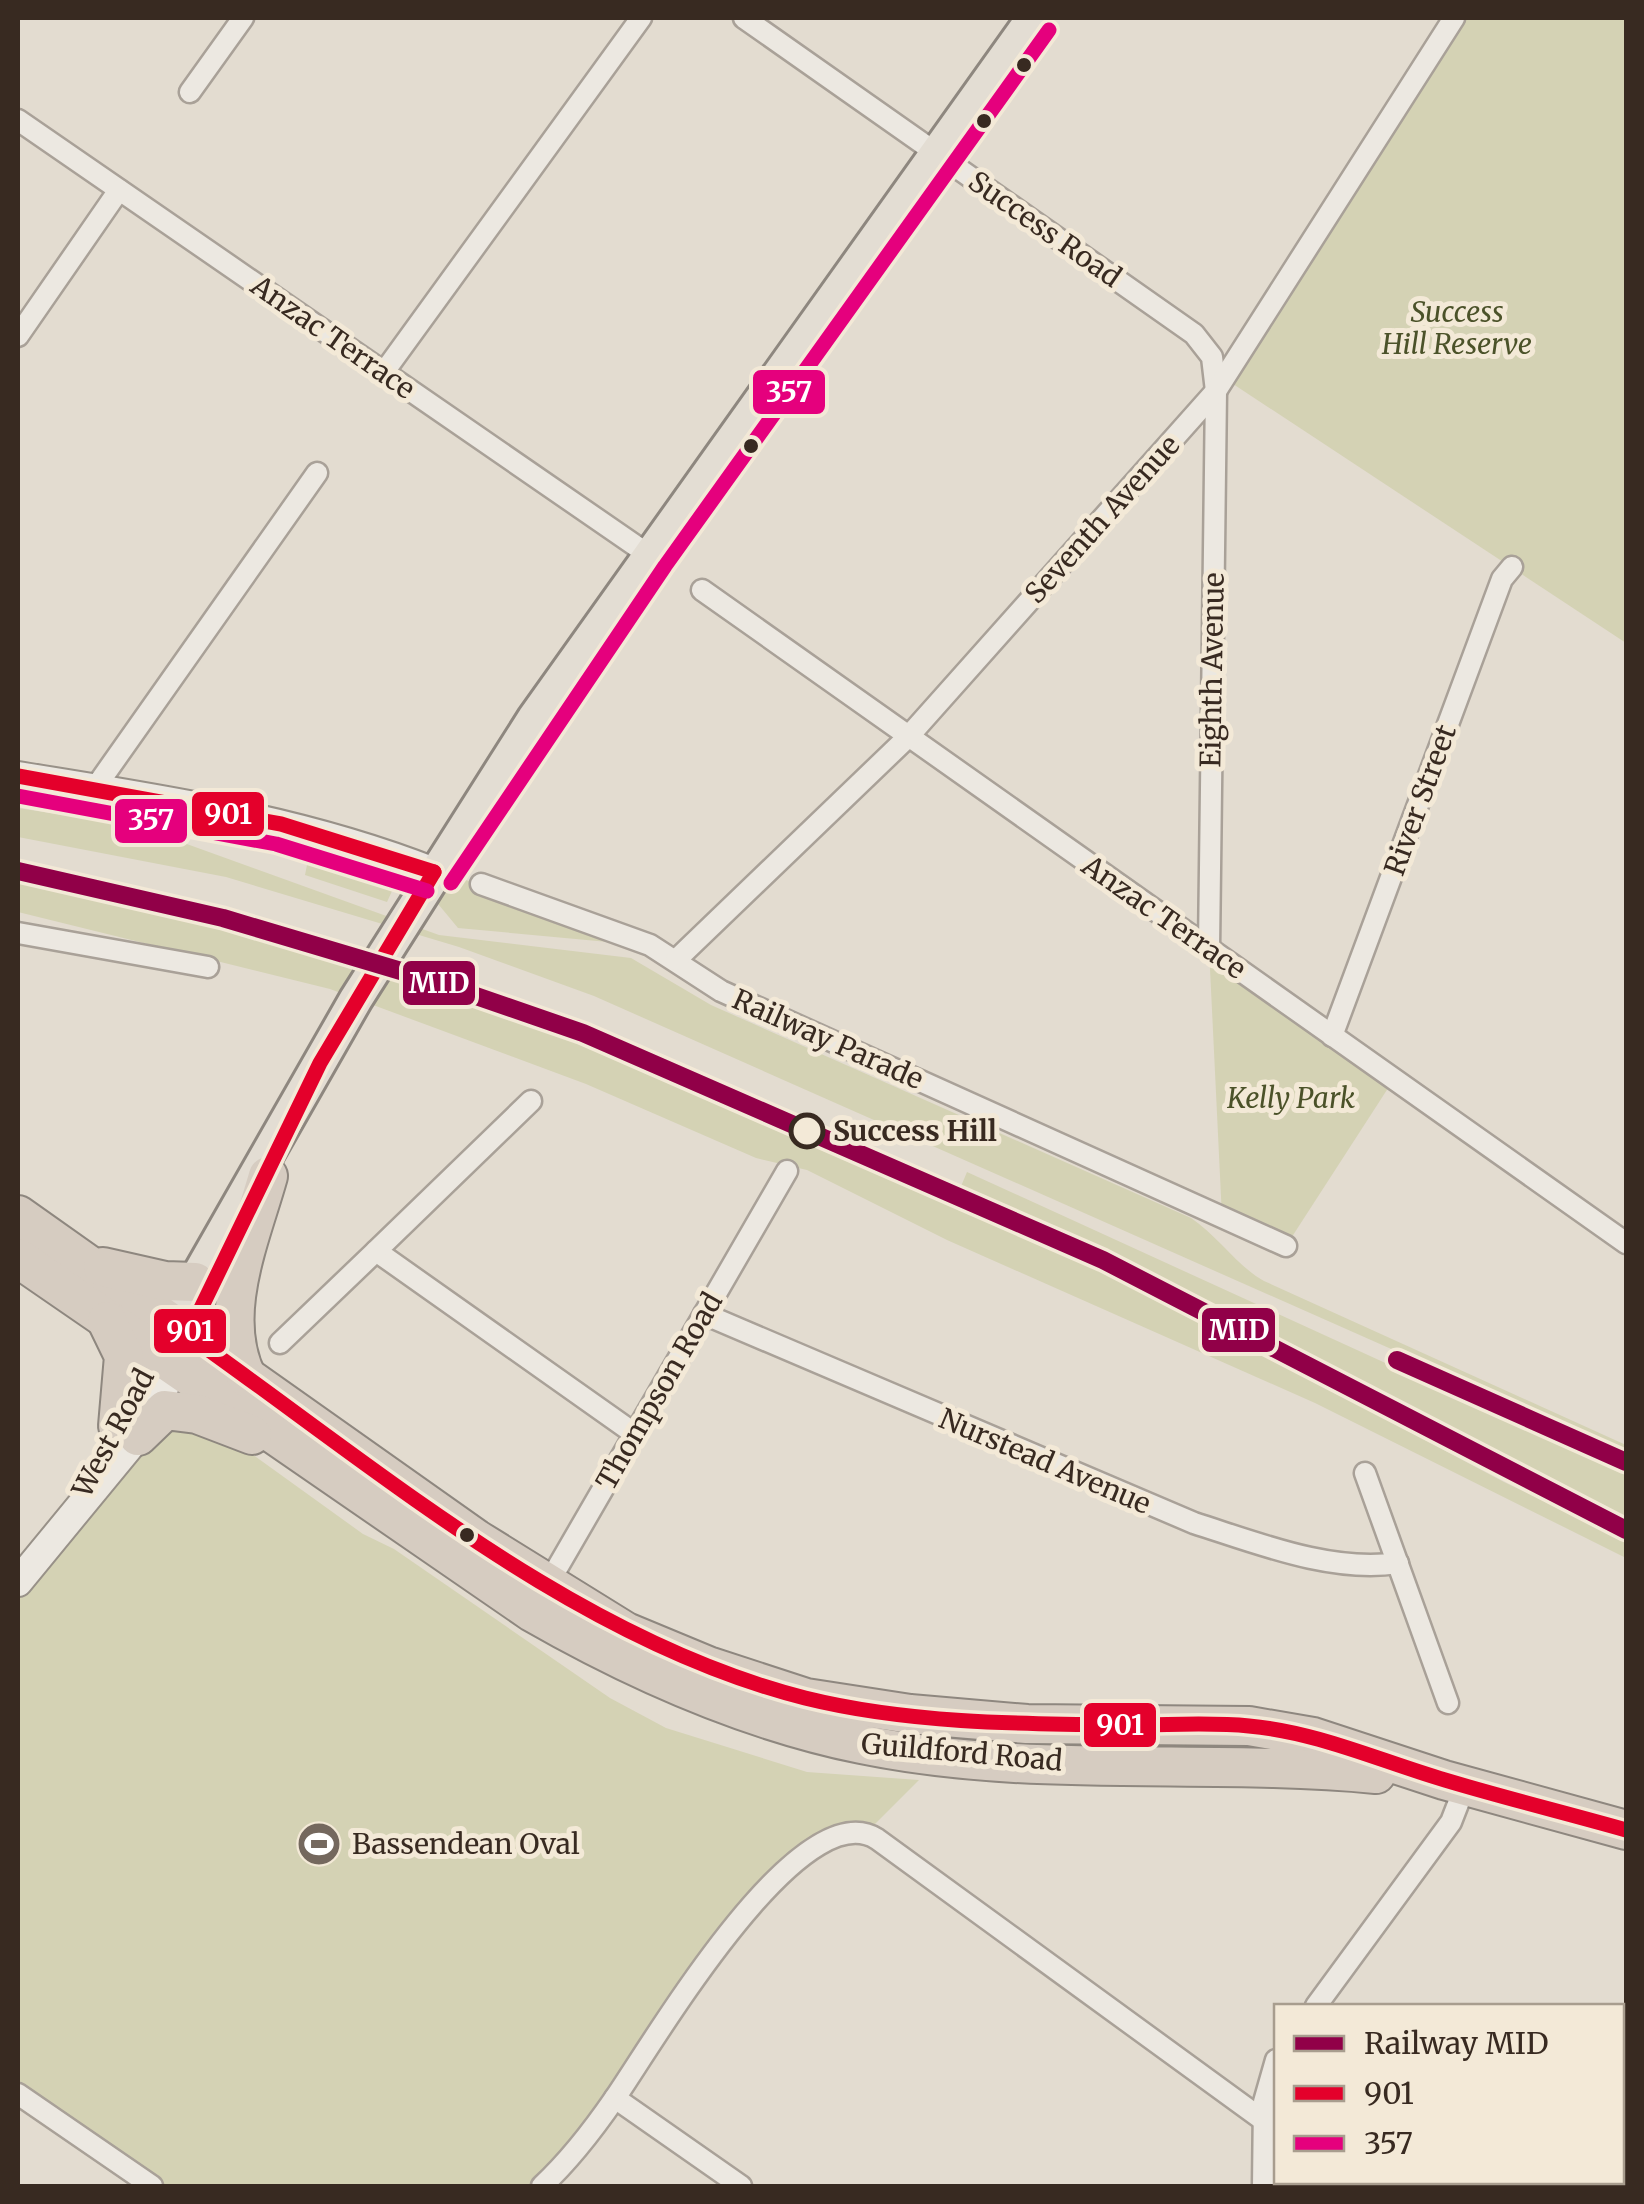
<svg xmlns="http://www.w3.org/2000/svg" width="1644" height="2204" viewBox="0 0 1644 2204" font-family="Merriweather,serif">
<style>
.green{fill:#d4d2b4}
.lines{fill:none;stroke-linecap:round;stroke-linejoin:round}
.stream{stroke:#bac8be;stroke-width:5}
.street-casing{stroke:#a9a198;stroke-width:25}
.secondary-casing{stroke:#989188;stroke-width:32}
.primary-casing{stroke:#8e877f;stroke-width:38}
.highway-casing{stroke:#8e877f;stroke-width:42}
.street{stroke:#ece8e1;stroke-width:20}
.secondary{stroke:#ece8e1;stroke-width:28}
.primary{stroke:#e3ddd3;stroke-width:32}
.highway{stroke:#d6ccc1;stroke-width:38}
.bus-1-casing{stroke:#f3e9d7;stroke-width:22}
.bus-2-casing{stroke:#f3e9d7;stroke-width:22}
.bus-1{stroke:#e4002b;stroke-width:15}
.bus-2{stroke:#e5007d;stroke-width:15}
.rail-1-casing{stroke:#f3e9d7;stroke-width:25}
.rail-1{stroke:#910048;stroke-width:18}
.bus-dot{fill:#382a21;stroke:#f3e9d7;stroke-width:4}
.stop-dot{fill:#f3e9d7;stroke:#382a21;stroke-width:5}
.labels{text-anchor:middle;stroke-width:10;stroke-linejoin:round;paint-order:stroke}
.street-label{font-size:28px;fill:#382a21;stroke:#f3e9d7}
.park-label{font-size:28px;font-style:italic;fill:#4b5229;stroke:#f3e9d7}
.stop-label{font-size:28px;font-weight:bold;fill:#382a21;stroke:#f3e9d7;text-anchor:start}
.poi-label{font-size:28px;fill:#382a21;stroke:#f3e9d7;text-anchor:start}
.line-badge{stroke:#f3e9d7;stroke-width:4}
.badge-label{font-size:28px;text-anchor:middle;font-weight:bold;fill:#fff}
</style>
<rect width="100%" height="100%" fill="#e3dcd0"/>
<g class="green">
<path d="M 1454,18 L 1626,18 L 1626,643 L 1224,378 Z"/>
<path d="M 18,808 L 109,822 L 184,843 L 439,935 L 631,958 L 711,1005 L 1191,1218 C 1218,1236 1237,1266 1264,1281 L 1626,1445 L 1626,1453 L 594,996 L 459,947 L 226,877 L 18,837 Z"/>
<path d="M 308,860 C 338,863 379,859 392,891 L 387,902 L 305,875 Z"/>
<path d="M 446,875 L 481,884 L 478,892 L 608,942 L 458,928 L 434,899 Z"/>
<path d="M 18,880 L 277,939 L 554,1029 L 1088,1261 L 1504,1482 L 1626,1540 L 1626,1558 L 1315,1403 L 947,1240 L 807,1170 L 756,1158 L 586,1084 L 330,989 L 18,912 Z"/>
<path d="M 1209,948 L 1394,1079 L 1286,1246 L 1222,1217 Z"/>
<path d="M 967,1172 L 1427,1382 L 1626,1466 L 1626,1526 L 1184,1292 L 959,1191 Z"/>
<path d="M 183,1424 L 227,1436 L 363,1534 L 394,1549 L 610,1698 L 666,1728 L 807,1772 L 919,1780 L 867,1832 L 801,1857 L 542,2186 L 152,2186 L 18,2094 L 18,1582 L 138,1436 Z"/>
<path d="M 1626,2086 L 1626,2186 L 1564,2186 L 1567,2182 L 1622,2182 L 1622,2094 Z"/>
</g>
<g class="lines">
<path class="stream" d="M 1505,2182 L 1512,2186"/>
<defs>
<g id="street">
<path d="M 744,18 L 1194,334 L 1212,357 L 1216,391 L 1209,948"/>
<path d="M 190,92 L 243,18"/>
<path d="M 18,120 L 649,555"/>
<path d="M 18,336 L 119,190"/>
<path d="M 384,372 L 641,18"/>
<path d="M 702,590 L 1626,1243"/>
<path d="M 95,788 L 317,473"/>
<path d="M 481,884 L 650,945 L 721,991 L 1286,1246"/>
<path d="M 18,933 L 208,967"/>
<path d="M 676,960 L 908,737 L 1216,391 L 1454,18"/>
<path d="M 1332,1036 L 1502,579 L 1512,567"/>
<path d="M 531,1101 L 376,1251 L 635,1434"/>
<path d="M 704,1314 L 1194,1523 C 1257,1543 1331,1573 1398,1563"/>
<path d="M 280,1343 L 376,1251"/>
<path d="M 1365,1473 L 1448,1703"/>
<path d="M 545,1589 L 787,1171"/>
<path d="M 1316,2006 L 1451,1822 L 1465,1786"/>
<path d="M 18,2094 L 152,2186"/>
<path d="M 615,2098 L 741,2186"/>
<path d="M 542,2186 C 570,2160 593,2130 615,2098 C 652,2045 800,1790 877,1839 L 1263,2120"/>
<path d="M 1263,2186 L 1264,2102 L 1276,2060"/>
</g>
<g id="secondary">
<path d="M 18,776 C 159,799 300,819 434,872"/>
<path d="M 18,1582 L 138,1436 L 176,1365"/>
</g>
<path id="primary" d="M 159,1344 L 356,999 L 534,718 L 1033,18"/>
<g id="highway">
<path d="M 18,1215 L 476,1539 L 626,1632 L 708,1666 L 806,1698 L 910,1714 L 1027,1724 L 1249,1726 L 1313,1737 L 1444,1780 L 1626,1830"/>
<path d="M 18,1258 L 532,1612 C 635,1671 744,1720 861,1744 C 1029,1779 1206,1758 1376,1774"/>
<path d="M 103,1267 L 165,1281 L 195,1282"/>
<path d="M 107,1321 L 124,1356 L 118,1426"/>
<path d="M 247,1378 C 216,1315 250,1240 268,1176"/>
<path d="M 138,1436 L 165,1410 L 197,1414 L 252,1435"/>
</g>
</defs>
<use href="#street" class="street-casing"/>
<use href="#secondary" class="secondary-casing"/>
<use href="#primary" class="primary-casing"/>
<use href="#highway" class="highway-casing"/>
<use href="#street" class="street"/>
<use href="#secondary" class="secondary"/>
<use href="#primary" class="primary"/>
<use href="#highway" class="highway"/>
<defs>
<g id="bus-1">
<path d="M 18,776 L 281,824 L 434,872"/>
<path d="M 434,872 L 320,1063 L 188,1335 C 378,1469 576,1640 805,1698 C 910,1724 1024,1724 1132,1725 C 1171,1725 1211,1722 1249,1726 C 1317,1732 1380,1761 1445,1780 C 1505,1798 1566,1813 1626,1830"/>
</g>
<g id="bus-2">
<path d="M 18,796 L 276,844 L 427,891"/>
<path d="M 451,883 L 665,566 L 1049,30"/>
</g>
</defs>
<use href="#bus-1" class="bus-1-casing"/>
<use href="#bus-2" class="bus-2-casing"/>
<use href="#bus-1" class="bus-1"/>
<use href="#bus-2" class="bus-2"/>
<defs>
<g id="rail-1">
<path d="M 18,871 L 223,918 L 421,977 L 583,1033 L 1103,1260 L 1626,1530"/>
<path d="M 1397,1360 L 1626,1462"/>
</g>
</defs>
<use href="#rail-1" class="rail-1-casing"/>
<use href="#rail-1" class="rail-1"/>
</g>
<defs>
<symbol id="stadium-disc" viewBox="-11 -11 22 22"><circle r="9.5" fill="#74685e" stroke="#f3e9d7"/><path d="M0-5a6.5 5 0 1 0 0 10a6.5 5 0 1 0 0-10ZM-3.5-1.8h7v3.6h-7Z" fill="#fff"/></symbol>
</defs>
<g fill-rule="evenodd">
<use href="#stadium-disc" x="294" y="1819" width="50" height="50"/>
</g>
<g class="bus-dot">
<circle cx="1024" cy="65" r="9"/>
<circle cx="984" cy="121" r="9"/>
<circle cx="751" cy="446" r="9"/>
<circle cx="467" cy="1535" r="9"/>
</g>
<circle class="stop-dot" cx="807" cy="1131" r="16"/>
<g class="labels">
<g class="street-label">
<text transform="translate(1045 229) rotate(35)" y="10">Success Road</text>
<text transform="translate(333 337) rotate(35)" y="10">Anzac Terrace</text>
<text transform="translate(1102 519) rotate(-48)" y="10">Seventh Avenue</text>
<text transform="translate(1212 670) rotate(-89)" y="10">Eighth Avenue</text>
<text transform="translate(1420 800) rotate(-70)" y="10">River Street</text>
<text transform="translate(1164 917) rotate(35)" y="10">Anzac Terrace</text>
<text transform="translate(828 1039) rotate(24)" y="10">Railway Parade</text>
<text transform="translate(659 1391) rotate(-60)" y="10">Thompson Road</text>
<text transform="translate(113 1433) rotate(-62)" y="10">West Road</text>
<text transform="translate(1045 1461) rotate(23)" y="10">Nurstead Avenue</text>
<text transform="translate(962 1752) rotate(5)" y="10">Guildford Road</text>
</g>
<g class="park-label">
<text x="1457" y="322">Success<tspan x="1457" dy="32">Hill Reserve</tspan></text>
<text x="1291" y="1108">Kelly Park</text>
</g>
<g class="stop-label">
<text x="833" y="1141">Success Hill</text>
</g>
<g class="poi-label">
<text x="352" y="1854">Bassendean Oval</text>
</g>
</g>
<g class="line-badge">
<rect x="751" y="368" width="76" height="48" rx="10" fill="#e5007d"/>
<rect x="190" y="790" width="76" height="48" rx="10" fill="#e4002b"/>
<rect x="113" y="797" width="76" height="48" rx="10" fill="#e5007d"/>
<rect x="401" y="959" width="76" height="48" rx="10" fill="#910048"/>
<rect x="1200" y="1306" width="77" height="48" rx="10" fill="#910048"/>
<rect x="152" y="1307" width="76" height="48" rx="10" fill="#e4002b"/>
<rect x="1082" y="1701" width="76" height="48" rx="10" fill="#e4002b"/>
</g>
<g class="badge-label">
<text x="789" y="402">357</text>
<text x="228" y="824">901</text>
<text x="151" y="830">357</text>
<text x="439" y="993">MID</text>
<text x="1239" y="1340">MID</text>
<text x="190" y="1341">901</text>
<text x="1120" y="1735">901</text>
</g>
<rect width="1644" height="2204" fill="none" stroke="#382a21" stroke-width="40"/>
<rect x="1274" y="2004" width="350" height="180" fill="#f3e9d7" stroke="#a89d8e" stroke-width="2.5"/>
<rect x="1294" y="2036" width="50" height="15" fill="#910048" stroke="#a89d8e" stroke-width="2.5"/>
<text x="1364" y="2054" font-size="30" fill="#382a21">Railway MID</text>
<rect x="1294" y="2086" width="50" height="15" fill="#e4002b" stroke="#a89d8e" stroke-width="2.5"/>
<text x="1364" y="2104" font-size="30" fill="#382a21">901</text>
<rect x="1294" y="2136" width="50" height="15" fill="#e5007d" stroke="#a89d8e" stroke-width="2.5"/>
<text x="1364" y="2154" font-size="30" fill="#382a21">357</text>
</svg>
